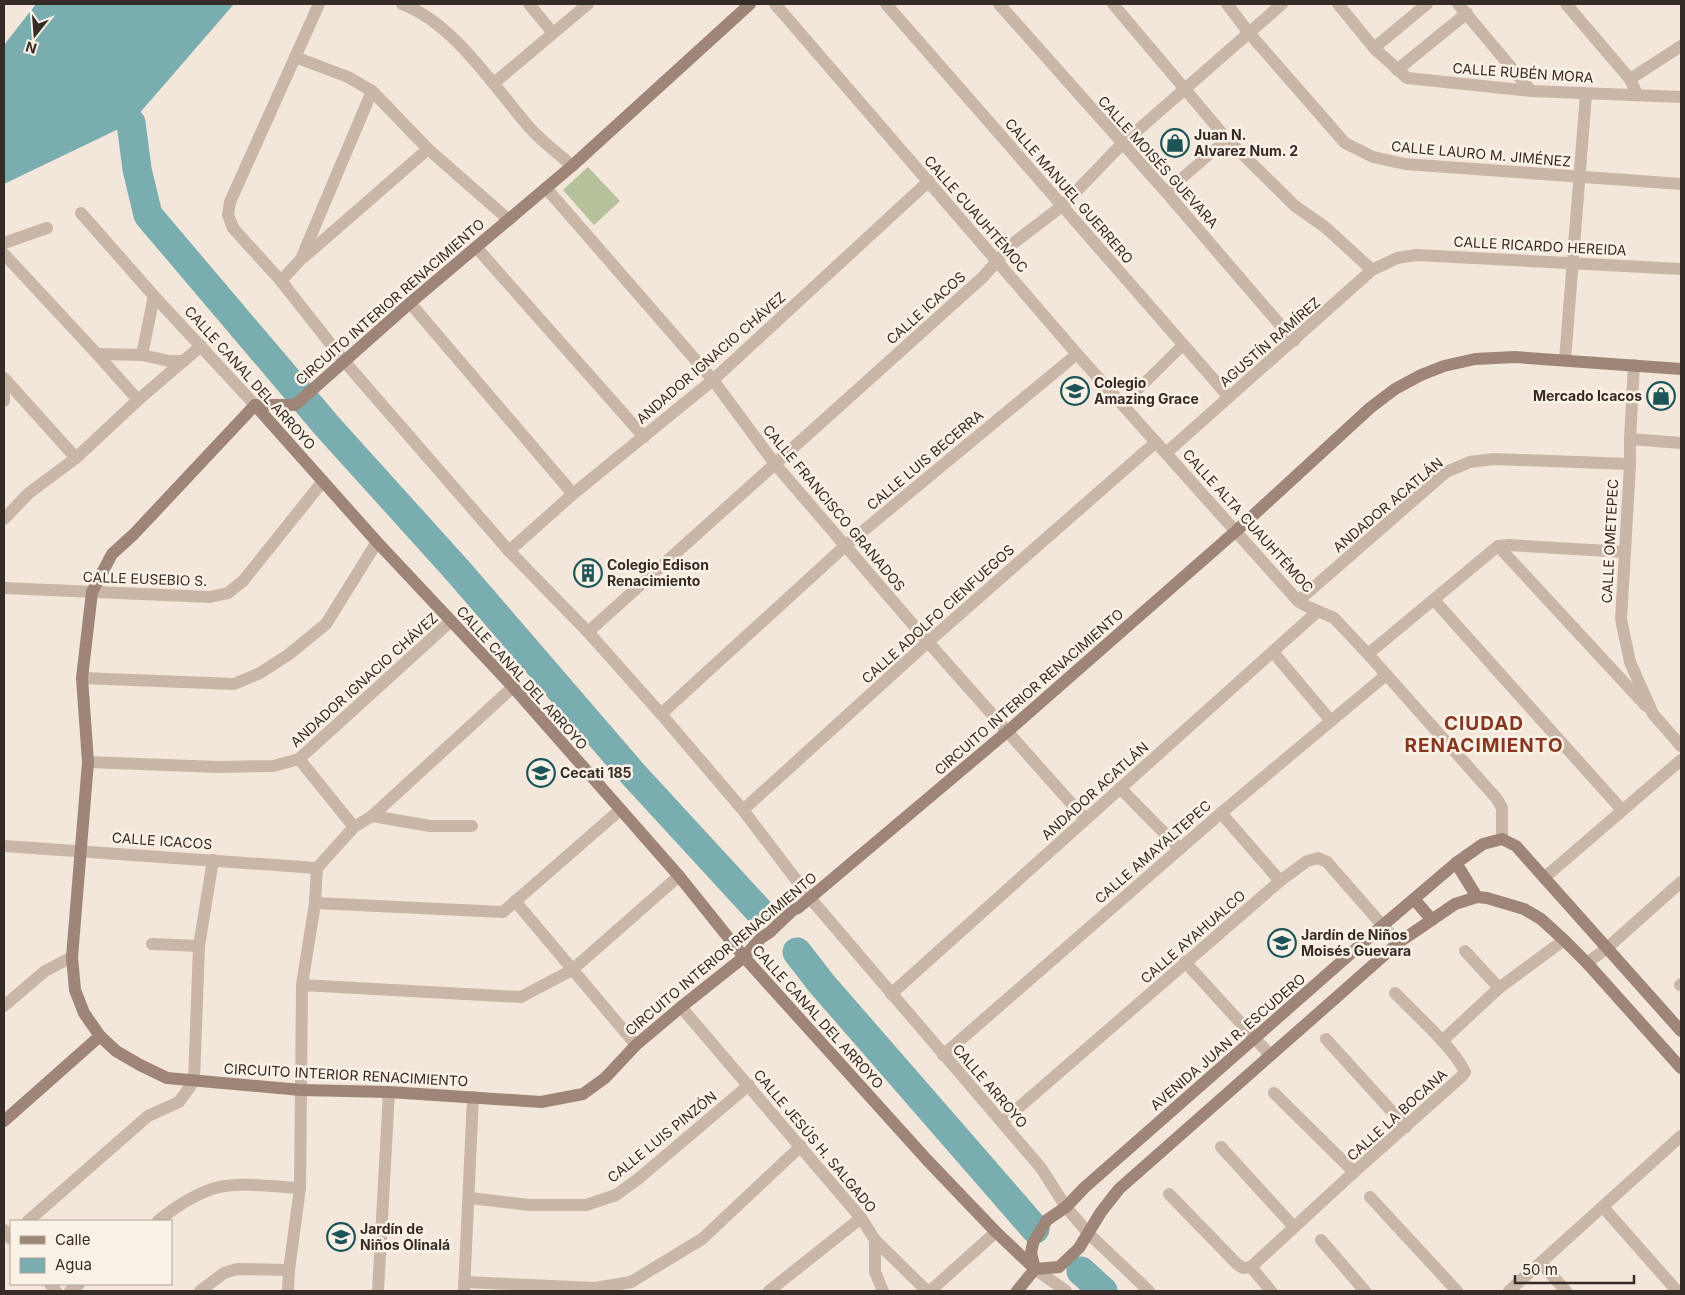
<svg xmlns="http://www.w3.org/2000/svg" width="1685" height="1295" viewBox="0 0 1685 1295" font-family="Inter,sans-serif">
<style>
.pitch{fill:#b4c19a}
.water{fill:#79adaf}
.lines{fill:none;stroke-linecap:round;stroke-linejoin:round}
.river{stroke:#79adaf;stroke-width:29}
.pedestrian{stroke:#cab6a6;stroke-width:11}
.minor{stroke:#cab6a6;stroke-width:12}
.secondary{stroke:#9e8577;stroke-width:12}
.labels{text-anchor:middle;stroke-width:5;stroke-linejoin:round;paint-order:stroke}
.street-label{font-size:14px;fill:#362c27;stroke:#faf1e7}
.poi-label{font-size:14px;font-weight:bold;fill:#362c27;stroke:#faf1e7;text-anchor:start}
.district-label{font-size:19px;font-weight:bold;letter-spacing:1px;fill:#86371f;stroke:#faf1e7}
</style>
<rect width="100%" height="100%" fill="#f2e7da"/>
<path class="pitch" d="M 588,167 L 620,201 L 594,225 L 563,190 Z"/>
<path class="water" d="M 36,4 L 234,4 L 131,123 L 4,184 L 4,45 Z"/>
<g class="lines">
<g class="river">
<path d="M 131,123 L 137,169 L 148,215 L 327,426 L 458,571 L 633,774 L 759,911"/>
<path d="M 797,952 L 821,983 L 1035,1229"/>
<path d="M 1081,1271 L 1103,1291"/>
</g>
<g class="pedestrian">
<path d="M 1166,192 L 1227,139"/>
<path d="M 1123,404 L 1183,345"/>
</g>
<g class="minor">
<path d="M 319,4 L 230,202 L 228,215 L 233,228 L 281,281 L 344,361 L 509,551 L 588,632 L 661,714 L 743,810 L 810,898 L 1041,1168 L 1066,1207 L 1089,1234 L 1149,1291"/>
<path d="M 402,4 C 454,23 494,87 529,127 C 542,142 558,153 572,166"/>
<path d="M 529,4 L 553,33"/>
<path d="M 775,4 L 1077,354 L 1298,601 L 1304,605 L 1334,618 L 1368,654 L 1497,799 L 1502,808 L 1502,839"/>
<path d="M 886,4 L 1229,397"/>
<path d="M 999,4 L 1166,192 L 1294,341"/>
<path d="M 1113,4 L 1227,139 L 1295,206 L 1325,227 L 1372,270"/>
<path d="M 1227,4 L 1249,33 L 1345,143 L 1373,157 L 1405,164 L 1681,184"/>
<path d="M 1338,4 L 1374,48 L 1407,78 L 1531,91 L 1681,97"/>
<path d="M 1458,4 L 1531,91"/>
<path d="M 1566,4 L 1630,79 L 1637,94"/>
<path d="M 1374,48 L 1427,4"/>
<path d="M 295,57 L 348,77 L 372,91 L 428,149 L 509,220"/>
<path d="M 1397,70 L 1467,13"/>
<path d="M 1630,79 L 1681,46"/>
<path d="M 494,83 L 588,4"/>
<path d="M 546,188 L 713,380 L 775,464 L 928,642 L 1085,819"/>
<path d="M 81,213 L 154,296 L 255,405"/>
<path d="M 4,243 L 47,228"/>
<path d="M 476,247 L 644,437"/>
<path d="M 4,254 L 97,354 L 138,400"/>
<path d="M 304,257 L 428,149"/>
<path d="M 281,281 L 301,259 L 372,91"/>
<path d="M 410,303 L 573,494"/>
<path d="M 97,354 L 142,355 L 154,296"/>
<path d="M 142,355 L 169,361 L 184,361"/>
<path d="M 1565,360 L 1586,94"/>
<path d="M 1634,365 L 1630,439 L 1630,464 L 1625,552 L 1621,619 L 1630,662 L 1653,714 L 1681,746"/>
<path d="M 4,378 L 76,458"/>
<path d="M 4,401 L 4,390"/>
<path d="M 1630,439 L 1681,443"/>
<path d="M 1166,453 L 1372,270 L 1397,258 L 1416,255 L 1681,269"/>
<path d="M 4,519 L 29,493 L 76,458 L 138,400 L 201,346"/>
<path d="M 1498,546 L 1646,706"/>
<path d="M 509,551 L 573,494 L 713,380 L 929,181"/>
<path d="M 4,588 L 210,597 L 228,593 L 243,581 L 323,481"/>
<path d="M 1434,600 L 1622,810"/>
<path d="M 1298,601 L 1446,472 L 1470,462 L 1494,459 L 1630,464"/>
<path d="M 588,632 L 983,277 L 1011,245 L 1062,206 L 1122,144 L 1282,4"/>
<path d="M 1273,652 L 1331,721"/>
<path d="M 1368,654 L 1498,546 L 1509,545 L 1625,552"/>
<path d="M 82,678 L 234,684 L 260,673 L 288,655 L 326,624 L 377,542"/>
<path d="M 661,714 L 845,546 L 1077,354"/>
<path d="M 299,759 L 354,827"/>
<path d="M 88,762 L 218,767 L 273,766 L 299,759 L 451,621"/>
<path d="M 1120,788 L 1180,849"/>
<path d="M 743,810 L 928,642 L 1156,442"/>
<path d="M 1221,813 L 1280,881"/>
<path d="M 372,816 L 430,826 L 472,826"/>
<path d="M 4,846 L 317,868"/>
<path d="M 317,868 L 354,827 L 372,816 L 513,687"/>
<path d="M 1544,878 L 1681,760"/>
<path d="M 515,901 L 636,1045"/>
<path d="M 315,903 L 503,912 L 620,810"/>
<path d="M 152,944 L 199,946"/>
<path d="M 1465,951 L 1499,988"/>
<path d="M 1185,962 L 1270,1055"/>
<path d="M 1587,963 L 1607,948 L 1681,882"/>
<path d="M 302,985 L 521,997 L 572,970 L 679,876"/>
<path d="M 1680,985 L 1681,984"/>
<path d="M 891,994 L 1318,611"/>
<path d="M 4,1006 L 45,971 L 72,957"/>
<path d="M 681,1007 L 861,1218 L 875,1240 L 927,1291"/>
<path d="M 1326,1039 L 1406,1127"/>
<path d="M 1442,1041 L 1499,988 L 1564,940"/>
<path d="M 943,1055 L 1221,813 L 1386,675"/>
<path d="M 1274,1093 L 1354,1172"/>
<path d="M 1002,1122 L 1280,881 L 1307,861 L 1318,858 L 1327,862 L 1398,943"/>
<path d="M 1221,1147 L 1294,1227"/>
<path d="M 1169,1194 L 1237,1264 L 1243,1268 L 1251,1267 L 1354,1172 L 1461,1077 L 1465,1072 C 1453,1047 1415,1014 1395,993"/>
<path d="M 1370,1197 L 1457,1291"/>
<path d="M 470,1198 L 529,1205 L 586,1205 L 616,1195 L 638,1179 L 749,1085"/>
<path d="M 1603,1207 L 1677,1291"/>
<path d="M 28,1221 L 148,1116 L 179,1102 L 194,1081 L 199,946 L 213,860"/>
<path d="M 158,1221 C 175,1207 193,1195 215,1188 C 239,1181 274,1187 300,1188"/>
<path d="M 4,1230 L 11,1239"/>
<path d="M 875,1240 L 875,1272 L 883,1291"/>
<path d="M 1321,1240 L 1365,1291"/>
<path d="M 1541,1263 L 1566,1291"/>
<path d="M 1251,1267 L 1271,1291"/>
<path d="M 1035,1269 L 1066,1291"/>
<path d="M 464,1282 L 595,1288 L 631,1282 L 702,1239 L 801,1146"/>
<path d="M 50,1284 L 56,1291"/>
<path d="M 70,1291 L 79,1284"/>
<path d="M 200,1291 L 224,1273 L 237,1269 L 289,1270"/>
<path d="M 288,1291 L 289,1270 L 300,1188 L 302,985 L 315,903 L 317,868"/>
<path d="M 378,1291 L 389,1092"/>
<path d="M 464,1291 L 473,1097"/>
<path d="M 769,1291 L 861,1218"/>
<path d="M 930,1291 L 996,1232"/>
<path d="M 1509,1291 L 1681,1136"/>
</g>
<g class="secondary">
<path d="M 750,4 L 572,166 L 410,303 L 295,405 L 255,405 L 134,534 L 112,554 L 92,592 L 82,678 L 88,762 L 72,957 L 75,990 L 84,1013 L 100,1036 L 116,1051 L 140,1065 L 167,1078 L 301,1090 L 389,1092 L 541,1102 L 583,1094 L 605,1078 L 636,1045 L 681,1007 L 744,957 L 761,938 L 770,932 L 793,910 L 798,908 L 1008,731 L 1236,531 L 1370,408 L 1395,389 L 1421,375 L 1444,366 L 1475,359 L 1515,357 L 1681,369"/>
<path d="M 255,405 L 377,542 L 513,687 L 679,876 L 744,957 L 928,1161 L 996,1232 L 1035,1269"/>
<path d="M 1456,863 L 1477,897"/>
<path d="M 1414,899 L 1432,920"/>
<path d="M 4,1121 L 100,1036"/>
<path d="M 1035,1269 L 1031,1253 L 1033,1243 L 1047,1220 L 1066,1207 L 1084,1188 L 1382,926 L 1456,863 L 1483,844 L 1502,839 L 1516,846 L 1681,1031"/>
<path d="M 1017,1291 L 1035,1269 L 1059,1267 L 1079,1248 L 1101,1212 L 1119,1189 L 1398,943 L 1455,904 L 1477,897 L 1487,898 L 1524,909 L 1541,919 L 1564,940 L 1587,963 L 1681,1068"/>
</g>
</g>
<defs>
<symbol id="shop-ring" viewBox="-11 -11 22 22"><circle r="9.5" fill="#faf1e7" stroke="#1c5458" stroke-width="1.5"/><path d="M-5-2.5h2.3a2.7 3.5 0 0 1 5.4 0H5L5.5 6h-11ZM-1.5-2.5h3a1.5 2.3 0 0 0-3 0Z" fill="#1c5458"/></symbol>
<symbol id="school-ring" viewBox="-11 -11 22 22"><circle r="9.5" fill="#faf1e7" stroke="#1c5458" stroke-width="1.5"/><path d="M0-5L7-2L0 1L-7-2ZM-4 1L0 2.5L4 1V4Q0 6-4 4Z" fill="#1c5458"/></symbol>
<symbol id="building-ring" viewBox="-11 -11 22 22"><circle r="9.5" fill="#faf1e7" stroke="#1c5458" stroke-width="1.5"/><path d="M-4-6H4V6H1V3H-1V6H-4ZM-2.5-4.3h1.7v1.8h-1.7ZM.8-4.3h1.7v1.8H.8ZM-2.5-1h1.7V.8h-1.7ZM.8-1h1.7V.8H.8Z" fill="#1c5458"/></symbol>
</defs>
<g fill-rule="evenodd">
<use href="#shop-ring" x="1159" y="127" width="32" height="32"/>
<use href="#school-ring" x="1059" y="375" width="32" height="32"/>
<use href="#shop-ring" x="1645" y="380" width="32" height="32"/>
<use href="#building-ring" x="572" y="557" width="32" height="32"/>
<use href="#school-ring" x="525" y="757" width="32" height="32"/>
<use href="#school-ring" x="1266" y="927" width="32" height="32"/>
<use href="#school-ring" x="325" y="1221" width="32" height="32"/>
</g>
<g class="labels">
<g class="street-label">
<text transform="translate(1523 73) rotate(4)" y="5">CALLE RUBÉN MORA</text>
<text transform="translate(1481 154) rotate(5)" y="5">CALLE LAURO M. JIMÉNEZ</text>
<text transform="translate(1158 162) rotate(48)" y="5">CALLE MOISÉS GUEVARA</text>
<text transform="translate(1069 191) rotate(49)" y="5">CALLE MANUEL GUERRERO</text>
<text transform="translate(976 214) rotate(49)" y="5">CALLE CUAUHTÉMOC</text>
<text transform="translate(1540 246) rotate(3)" y="5">CALLE RICARDO HEREIDA</text>
<text transform="translate(390 302) rotate(-41)" y="5">CIRCUITO INTERIOR RENACIMIENTO</text>
<text transform="translate(926 308) rotate(-42)" y="5">CALLE ICACOS</text>
<text transform="translate(1270 342) rotate(-41)" y="5">AGUSTÍN RAMÍREZ</text>
<text transform="translate(711 358) rotate(-41)" y="5">ANDADOR IGNACIO CHÁVEZ</text>
<text transform="translate(250 378) rotate(48)" y="5">CALLE CANAL DEL ARROYO</text>
<text transform="translate(925 460) rotate(-40)" y="5">CALLE LUIS BECERRA</text>
<text transform="translate(1388 505) rotate(-40)" y="5">ANDADOR ACATLÁN</text>
<text transform="translate(834 508) rotate(50)" y="5">CALLE FRANCISCO GRANADOS</text>
<text transform="translate(1248 521) rotate(48)" y="5">CALLE ALTA CUAUHTÉMOC</text>
<text transform="translate(1610 541) rotate(-87)" y="5">CALLE OMETEPEC</text>
<text transform="translate(145 579) rotate(2)" y="5">CALLE EUSEBIO S.</text>
<text transform="translate(938 614) rotate(-42)" y="5">CALLE ADOLFO CIENFUEGOS</text>
<text transform="translate(522 678) rotate(48)" y="5">CALLE CANAL DEL ARROYO</text>
<text transform="translate(364 680) rotate(-42)" y="5">ANDADOR IGNACIO CHÁVEZ</text>
<text transform="translate(1029 692) rotate(-41)" y="5">CIRCUITO INTERIOR RENACIMIENTO</text>
<text transform="translate(1095 791) rotate(-42)" y="5">ANDADOR ACATLÁN</text>
<text transform="translate(162 841) rotate(4)" y="5">CALLE ICACOS</text>
<text transform="translate(1153 852) rotate(-41)" y="5">CALLE AMAYALTEPEC</text>
<text transform="translate(1193 937) rotate(-41)" y="5">CALLE AYAHUALCO</text>
<text transform="translate(721 954) rotate(-40)" y="5">CIRCUITO INTERIOR RENACIMIENTO</text>
<text transform="translate(818 1017) rotate(48)" y="5">CALLE CANAL DEL ARROYO</text>
<text transform="translate(1228 1042) rotate(-41)" y="5">AVENIDA JUAN R. ESCUDERO</text>
<text transform="translate(346 1075) rotate(3)" y="5">CIRCUITO INTERIOR RENACIMIENTO</text>
<text transform="translate(990 1086) rotate(49)" y="5">CALLE ARROYO</text>
<text transform="translate(1397 1115) rotate(-42)" y="5">CALLE LA BOCANA</text>
<text transform="translate(662 1137) rotate(-39)" y="5">CALLE LUIS PINZÓN</text>
<text transform="translate(815 1141) rotate(50)" y="5">CALLE JESÚS H. SALGADO</text>
</g>
<g class="poi-label">
<text x="1194" y="140">Juan N.<tspan x="1194" dy="16">Alvarez Num. 2</tspan></text>
<text x="1094" y="388">Colegio<tspan x="1094" dy="16">Amazing Grace</tspan></text>
<text x="1642" y="401" text-anchor="end">Mercado Icacos</text>
<text x="607" y="570">Colegio Edison<tspan x="607" dy="16">Renacimiento</tspan></text>
<text x="560" y="778">Cecati 185</text>
<text x="1301" y="940">Jardín de Niños<tspan x="1301" dy="16">Moisés Guevara</tspan></text>
<text x="360" y="1234">Jardín de<tspan x="360" dy="16">Niños Olinalá</tspan></text>
</g>
<g class="district-label">
<text x="1484" y="730">CIUDAD<tspan x="1484" dy="22">RENACIMIENTO</tspan></text>
</g>
</g>
<rect width="1685" height="1295" fill="none" stroke="#362c27" stroke-width="10"/>
<rect x="10" y="1220" width="162" height="65" fill="#faf1e7" stroke="#aca29a"/>
<rect x="20" y="1236" width="25" height="8" fill="#9e8577" stroke="#aca29a"/>
<text x="55" y="1245" font-size="15" fill="#362c27">Calle</text>
<rect x="20" y="1258" width="25" height="15" fill="#79adaf" stroke="#aca29a"/>
<text x="55" y="1270" font-size="15" fill="#362c27">Agua</text>
<g transform="translate(35 35) rotate(197)" stroke="#faf1e7" stroke-width="4" paint-order="stroke">
<path d="M0-4L9 19L0 12L-9 19Z" fill="#362c27"/>
<text y="-8" font-size="14" font-weight="bold" text-anchor="middle" fill="#362c27">N</text>
</g>
<path d="M1515 1275v8h119v-8" fill="none" stroke="#362c27" stroke-width="2.5"/>
<text x="1522" y="1275" font-size="15" fill="#362c27" stroke="#faf1e7" stroke-width="4" paint-order="stroke">50 m</text>
</svg>
